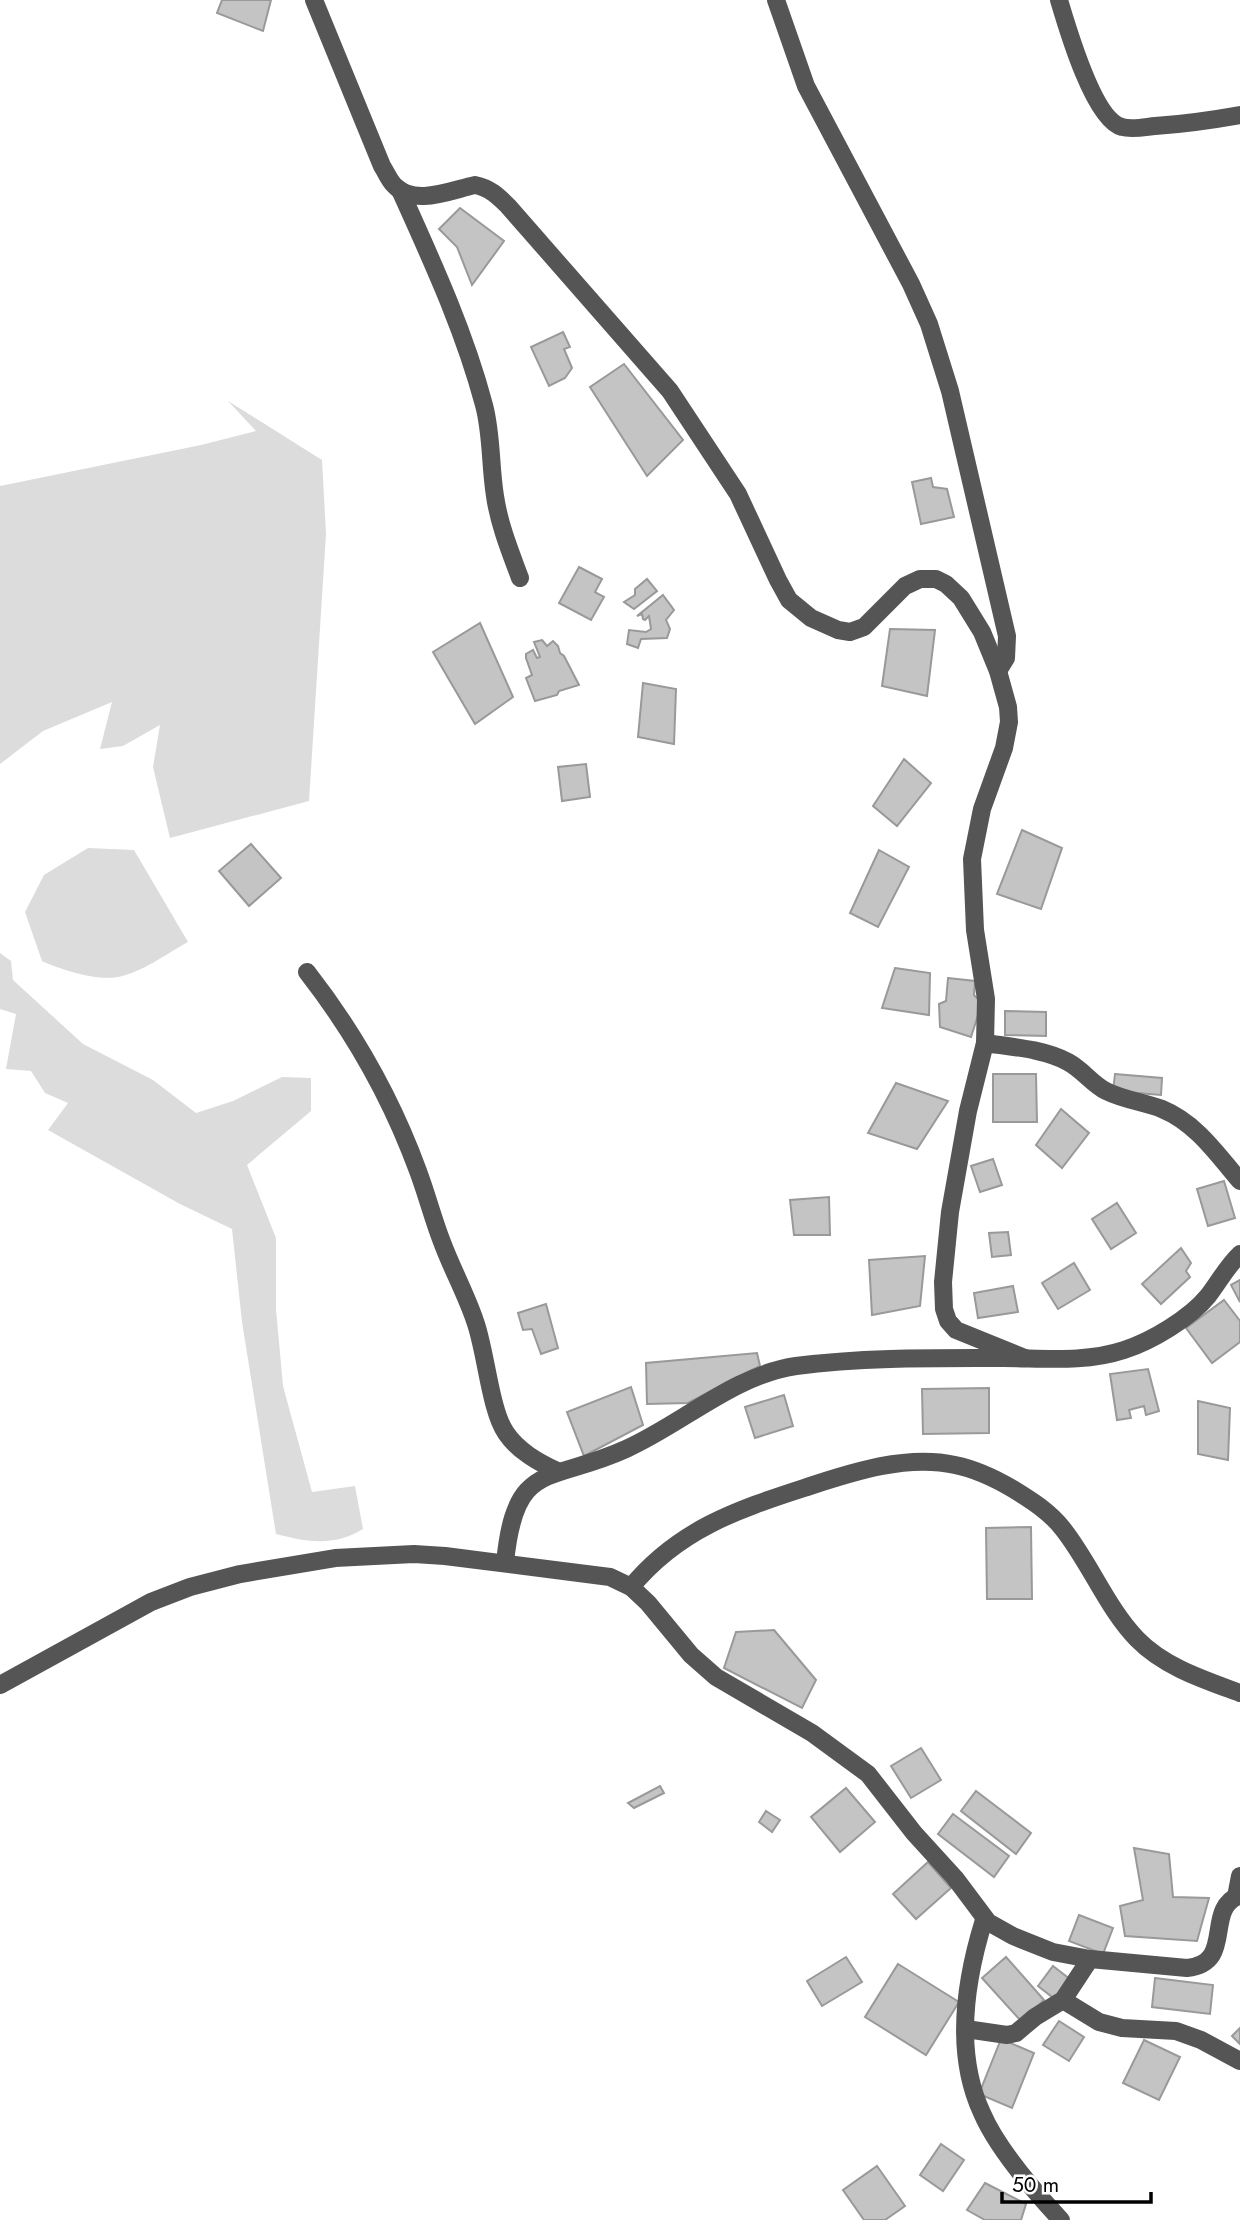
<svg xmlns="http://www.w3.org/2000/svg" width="1240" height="2220" viewBox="0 0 1240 2220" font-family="Jost,sans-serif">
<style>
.green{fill:#dcdcdc}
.building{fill:#c4c4c4;stroke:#999;stroke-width:2}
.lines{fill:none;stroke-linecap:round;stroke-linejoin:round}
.minor{stroke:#555;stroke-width:18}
</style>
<rect width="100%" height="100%" fill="#fff"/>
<g class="green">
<path d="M 228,401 L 322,460 L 326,534 L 309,801 L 170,838 L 153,767 L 160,725 L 123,746 L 100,749 L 112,702 L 43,731 L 0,764 L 0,486 L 201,445 L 256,431 Z"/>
<path d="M 88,848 L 134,850 L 188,942 C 166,954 143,972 118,977 C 96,981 62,970 42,961 L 25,912 L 44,875 Z"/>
<path d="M 0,953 L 11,961 L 13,980 L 83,1044 L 153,1080 L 196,1113 L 233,1101 L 282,1077 L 311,1078 L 311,1111 L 247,1165 L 276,1238 L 276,1309 L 283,1386 L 312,1492 L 355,1486 L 363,1529 C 334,1547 307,1542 276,1534 L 242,1322 L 232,1229 L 180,1204 L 48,1130 L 68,1103 L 45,1093 L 31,1071 L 6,1069 L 16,1014 L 0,1009 Z"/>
</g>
<g class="building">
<path d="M 222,0 L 271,0 L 263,31 L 217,13 Z"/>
<path d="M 460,208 L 504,241 L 472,285 L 457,247 L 439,229 Z"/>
<path d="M 563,332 L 570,347 L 564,349 L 572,368 L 565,378 L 549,386 L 531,347 Z"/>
<path d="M 624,364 L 683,440 L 647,476 L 590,387 Z"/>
<path d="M 931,478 L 933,487 L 947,489 L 954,517 L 921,524 L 912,482 Z"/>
<path d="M 579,567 L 602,579 L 595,592 L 604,597 L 591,620 L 559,603 Z"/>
<path d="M 647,579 L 657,591 L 634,609 L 624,602 L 635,595 L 635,589 Z"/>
<path d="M 663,595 L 674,610 L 666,620 L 670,629 L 667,638 L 641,639 L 638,648 L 627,644 L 629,630 L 646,632 L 651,629 L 649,616 L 645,620 L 643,619 L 642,614 L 637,616 Z"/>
<path d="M 480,623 L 513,697 L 475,724 L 433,652 Z"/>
<path d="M 890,629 L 935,630 L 927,696 L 882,686 Z"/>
<path d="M 542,640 L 547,646 L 553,641 L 558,646 L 560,653 L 564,656 L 579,685 L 559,691 L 557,695 L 535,701 L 526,678 L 532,675 L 526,658 L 526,654 L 533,650 L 537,658 L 540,657 L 534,642 Z"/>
<path d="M 643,683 L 676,689 L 674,744 L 638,737 Z"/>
<path d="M 904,759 L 931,783 L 897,826 L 873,806 Z"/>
<path d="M 586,764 L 590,797 L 562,801 L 558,767 Z"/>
<path d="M 1022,830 L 1062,848 L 1041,909 L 997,894 Z"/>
<path d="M 251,844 L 281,878 L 249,906 L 219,871 Z"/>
<path d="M 879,850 L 909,867 L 878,927 L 850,913 Z"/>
<path d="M 895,968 L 930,973 L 929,1015 L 882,1008 Z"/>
<path d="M 948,978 L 975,981 L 974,995 L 982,1003 L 971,1037 L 940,1027 L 939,1004 L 946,1001 Z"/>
<path d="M 1005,1011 L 1046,1012 L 1046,1036 L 1005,1035 Z"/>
<path d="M 993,1074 L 1036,1074 L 1037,1122 L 993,1122 Z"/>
<path d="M 1115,1074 L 1162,1078 L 1161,1095 L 1113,1091 Z"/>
<path d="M 896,1083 L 948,1101 L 917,1149 L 868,1133 Z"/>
<path d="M 1061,1109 L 1089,1133 L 1062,1168 L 1036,1145 Z"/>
<path d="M 993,1159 L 1002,1185 L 980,1192 L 971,1166 Z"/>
<path d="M 1224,1181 L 1235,1218 L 1208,1226 L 1197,1189 Z"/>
<path d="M 829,1197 L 830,1235 L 794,1235 L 790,1200 Z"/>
<path d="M 1117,1203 L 1136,1233 L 1111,1249 L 1092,1219 Z"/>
<path d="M 1008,1232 L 1011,1255 L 992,1257 L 989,1233 Z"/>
<path d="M 1181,1248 L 1191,1263 L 1186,1271 L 1190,1277 L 1161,1304 L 1142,1284 Z"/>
<path d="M 925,1256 L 920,1306 L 872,1315 L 869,1260 Z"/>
<path d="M 1074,1263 L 1090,1290 L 1058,1309 L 1042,1283 Z"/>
<path d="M 1240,1280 L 1240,1302 L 1231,1285 Z"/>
<path d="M 1013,1286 L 1018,1312 L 978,1318 L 974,1293 Z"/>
<path d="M 1224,1300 L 1240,1321 L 1240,1342 L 1212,1363 L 1186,1328 Z"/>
<path d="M 546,1304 L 558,1348 L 541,1354 L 532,1329 L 523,1330 L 518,1313 Z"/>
<path d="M 757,1353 L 760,1366 L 688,1403 L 647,1404 L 646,1363 Z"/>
<path d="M 1148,1369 L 1159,1411 L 1146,1415 L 1144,1406 L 1129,1410 L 1131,1418 L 1117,1420 L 1110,1374 Z"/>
<path d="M 631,1387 L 643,1425 L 584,1456 L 567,1412 Z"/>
<path d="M 989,1388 L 989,1433 L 923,1434 L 922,1389 Z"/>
<path d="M 784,1395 L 793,1426 L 755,1438 L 745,1407 Z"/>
<path d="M 1198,1401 L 1230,1408 L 1228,1460 L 1198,1454 Z"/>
<path d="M 1031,1527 L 1032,1599 L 987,1599 L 986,1528 Z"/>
<path d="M 774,1630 L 816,1680 L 802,1708 L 724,1668 L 736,1632 Z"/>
<path d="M 921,1748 L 941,1780 L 911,1798 L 891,1766 Z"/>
<path d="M 660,1786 L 664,1793 L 634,1808 L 628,1803 Z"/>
<path d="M 846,1788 L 875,1822 L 840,1852 L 811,1817 Z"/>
<path d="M 976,1791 L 1031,1833 L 1016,1854 L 961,1811 Z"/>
<path d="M 766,1811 L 780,1820 L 772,1832 L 759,1822 Z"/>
<path d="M 953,1814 L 1009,1856 L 994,1877 L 938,1834 Z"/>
<path d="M 1134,1848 L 1169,1854 L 1173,1897 L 1209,1898 L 1197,1941 L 1125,1936 L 1120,1906 L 1143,1900 Z"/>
<path d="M 928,1862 L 951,1888 L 916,1919 L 893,1894 Z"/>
<path d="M 1079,1915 L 1113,1928 L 1103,1954 L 1069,1941 Z"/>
<path d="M 846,1957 L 862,1982 L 822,2006 L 807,1981 Z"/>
<path d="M 1006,1957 L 1044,2000 L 1021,2021 L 982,1978 Z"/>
<path d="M 898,1964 L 959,2002 L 926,2055 L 865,2017 Z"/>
<path d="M 1053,1966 L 1071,1980 L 1056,2000 L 1038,1986 Z"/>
<path d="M 1155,1978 L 1213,1985 L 1210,2014 L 1152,2007 Z"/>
<path d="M 1059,2021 L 1084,2037 L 1069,2061 L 1043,2045 Z"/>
<path d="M 1240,2028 L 1240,2044 L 1232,2036 Z"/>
<path d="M 1001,2039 L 1034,2053 L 1012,2108 L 979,2094 Z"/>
<path d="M 1144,2040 L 1180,2057 L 1159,2100 L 1123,2083 Z"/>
<path d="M 941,2144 L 964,2160 L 943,2191 L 920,2175 Z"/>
<path d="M 877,2166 L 905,2206 L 885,2220 L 864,2220 L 843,2190 Z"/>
<path d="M 985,2183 L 1026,2204 L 1021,2220 L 985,2220 L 967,2210 Z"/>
</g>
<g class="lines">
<g class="minor">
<path d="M 314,0 L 382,166 C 386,172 389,180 394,185 C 414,207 451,190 475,185 C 490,188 498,196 508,206 L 670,391 L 738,494 L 778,580 L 789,600 L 811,618 L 838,630 L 850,632 L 864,627 L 905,586 L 920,579 L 936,579 L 946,584 L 961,598 L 982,632 L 998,671 L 1008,707 L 1009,722 L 1004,748 L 982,809 L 972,859 L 975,930 L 986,999 L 985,1043 L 968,1111 L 950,1212 L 943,1282 L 944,1309 L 948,1321 L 956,1330 L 1025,1358"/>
<path d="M 776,0 L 806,86 L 911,284 L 929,324 L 950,391 L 1007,636 L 1006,658 L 998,671"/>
<path d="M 1059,0 C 1067,27 1094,120 1122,127 C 1132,130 1145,127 1155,126 C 1183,124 1212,120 1240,115"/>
<path d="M 400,190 C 432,261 464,330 484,405 C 492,435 490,465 495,496 C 499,524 510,551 520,578"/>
<path d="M 307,972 C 353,1031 392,1100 418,1171 C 427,1195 433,1219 442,1242 C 452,1269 466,1294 475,1321 C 486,1351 490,1410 506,1433 C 518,1451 538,1462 557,1471"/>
<path d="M 985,1043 C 1012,1047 1044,1049 1068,1062 C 1083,1070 1092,1084 1106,1091 C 1124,1100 1144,1102 1162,1109 C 1196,1123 1217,1154 1240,1181"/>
<path d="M 505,1563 C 515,1459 549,1484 626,1449 C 682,1424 734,1375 796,1366 C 863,1357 936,1358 1003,1358 C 1043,1358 1085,1363 1124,1350 C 1152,1341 1190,1318 1208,1296 C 1219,1282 1227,1266 1240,1254"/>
<path d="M 631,1587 C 678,1530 736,1510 804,1488 C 850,1473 905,1454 955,1465 C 975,1469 996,1479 1013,1489 C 1031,1500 1050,1512 1063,1529 C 1090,1563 1107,1608 1137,1639 C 1164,1667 1205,1680 1240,1693"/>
<path d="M 0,1685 L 151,1602 L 190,1587 L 240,1574 L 335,1558 L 414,1554 L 445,1556 L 610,1577 L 631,1587 L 648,1603 L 691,1655 L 716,1677 L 812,1733 L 868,1774 L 914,1833 L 955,1878 L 988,1922 L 1013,1936 L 1053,1952 L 1090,1959 L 1187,1968 C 1236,1963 1203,1909 1240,1895"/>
<path d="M 1236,1897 L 1240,1876"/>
<path d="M 984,1920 C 965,1981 954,2053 982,2113 C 997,2148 1035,2192 1061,2220"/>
<path d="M 1063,2000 L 1099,2022 L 1122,2028 L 1176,2031 L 1201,2040 L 1240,2061"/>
<path d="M 966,2029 L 1007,2035 L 1016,2033 L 1035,2017 L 1063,2000 L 1090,1959"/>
</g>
</g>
<path d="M1002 2192v10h149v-10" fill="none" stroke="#000000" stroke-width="3.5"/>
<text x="1012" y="2192" font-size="21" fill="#000000" stroke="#ffffff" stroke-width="5" paint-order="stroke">50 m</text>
</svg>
